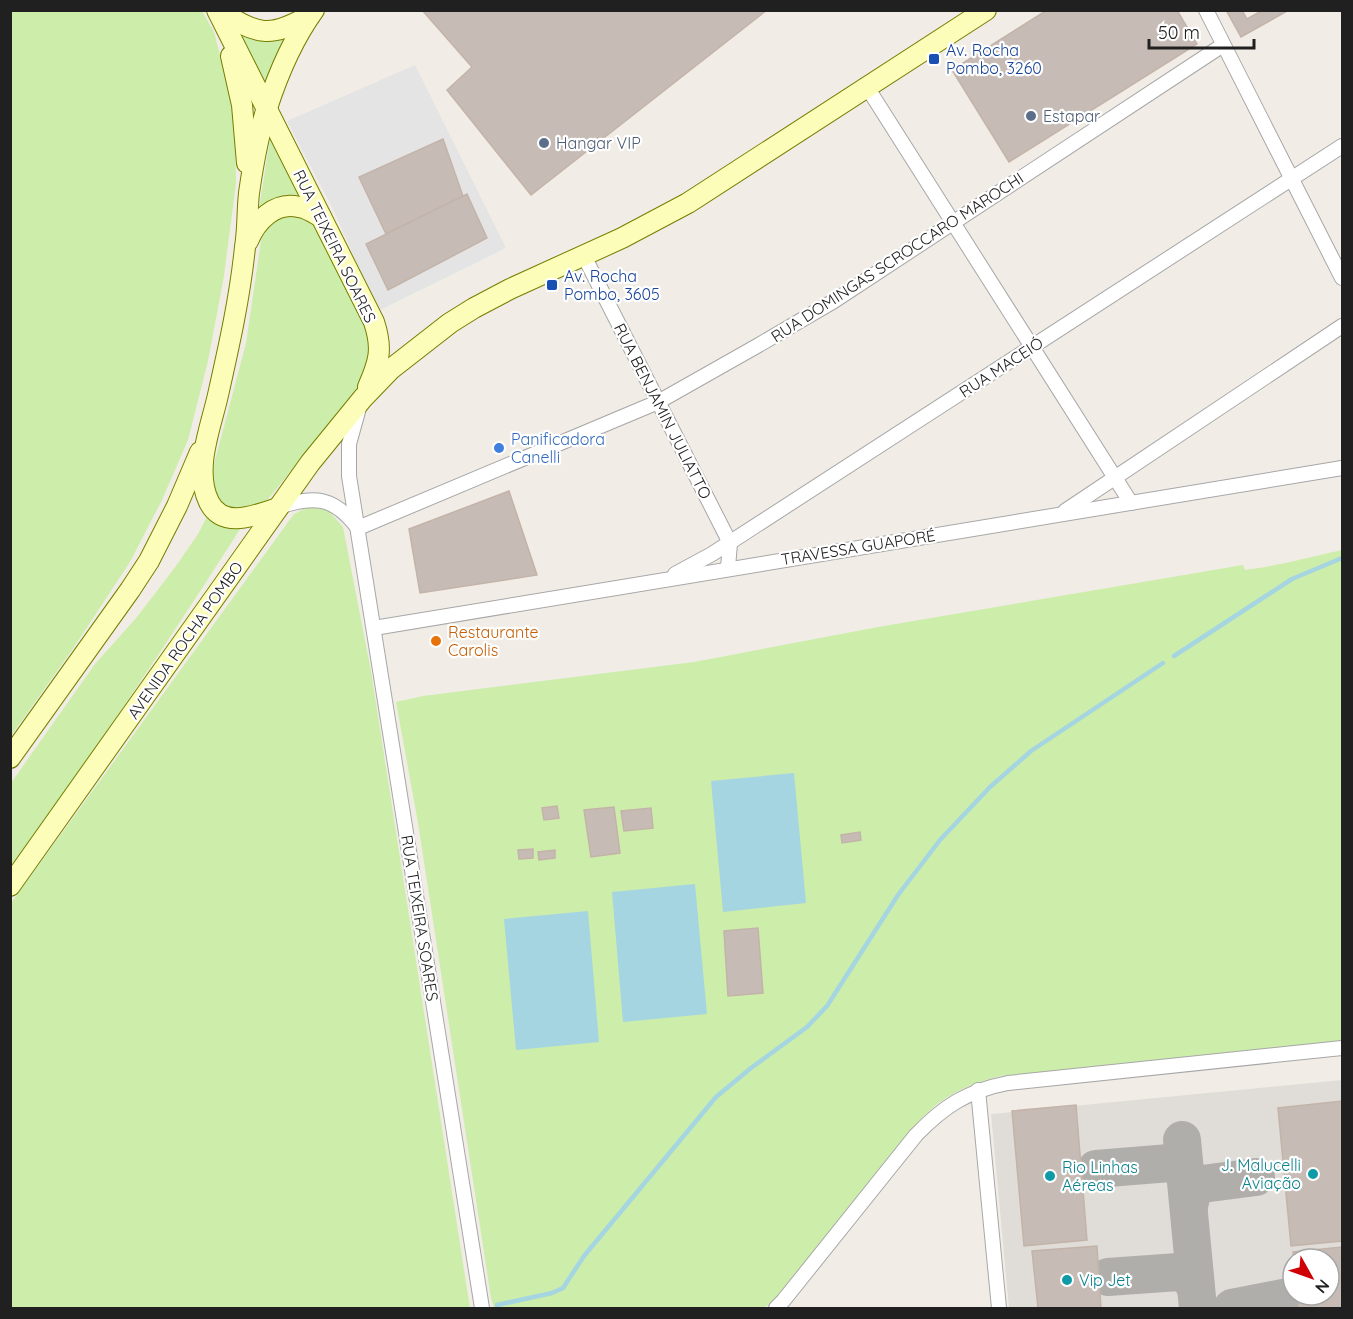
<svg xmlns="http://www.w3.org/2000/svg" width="1353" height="1319" viewBox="0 0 1353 1319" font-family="Quicksand,sans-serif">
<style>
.airport{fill:#e0ddd8;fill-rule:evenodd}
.grass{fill:#cdedaa}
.parking{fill:#e4e4e4}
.water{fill:#a5d5e1}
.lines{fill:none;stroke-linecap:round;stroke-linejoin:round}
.stream{stroke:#a5d5e1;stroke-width:4.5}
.taxiway{stroke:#b0aeaa;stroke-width:38}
.building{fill:#c6bcb5;stroke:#c4b3a8;stroke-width:1.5}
.minor-casing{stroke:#a7a7a7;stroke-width:16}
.secondary-casing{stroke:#757e00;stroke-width:22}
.minor{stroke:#fff;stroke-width:14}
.secondary{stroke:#fcfdb8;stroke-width:20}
.transit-dot{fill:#1a4fb4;stroke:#fff;stroke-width:2}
.service-dot{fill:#5c6f8a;stroke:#fff;stroke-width:2}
.shop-dot{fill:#3f7fe0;stroke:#fff;stroke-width:2}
.food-dot{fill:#e8710a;stroke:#fff;stroke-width:2}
.culture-dot{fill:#0f9aa8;stroke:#fff;stroke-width:2}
.labels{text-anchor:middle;stroke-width:4.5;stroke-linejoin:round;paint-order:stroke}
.transit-label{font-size:16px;fill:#164399;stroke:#fff;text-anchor:start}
.service-label{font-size:16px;fill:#4e5e75;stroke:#fff;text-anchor:start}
.street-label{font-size:16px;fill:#202020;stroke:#fff}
.shop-label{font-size:16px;fill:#366cbe;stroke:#fff;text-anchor:start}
.food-label{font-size:16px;fill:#c56008;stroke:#fff;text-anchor:start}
.culture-label{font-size:16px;fill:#0d838f;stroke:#fff;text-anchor:start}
</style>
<rect width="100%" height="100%" fill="#f1ede6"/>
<path class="airport" d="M 1342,1080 L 1342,1308 L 1009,1308 L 991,1114 ZM 1293,1259 L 1329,1259 L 1329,1295 L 1293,1295 Z"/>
<g class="grass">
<path d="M 11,11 L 202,11 L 214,32 L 228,86 L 235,127 L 236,183 L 224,276 L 208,361 L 188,440 L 162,500 L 130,562 L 72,650 L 11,736 Z"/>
<path d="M 240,33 C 256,41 269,42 287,37 L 265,85 Z"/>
<path d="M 274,135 L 303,195 C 285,194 273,198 259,209 L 270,139 Z"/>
<path d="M 293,215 L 313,224 L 320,233 L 375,336 L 360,385 L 265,503 L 237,512 L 219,503 L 211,482 L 213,468 L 246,343 L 262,234 C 270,221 278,216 293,215 Z"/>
<path d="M 308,507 L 328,510 L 343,527 L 371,671 L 470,1308 L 11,1308 L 11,903 L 294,514 Z"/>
<path d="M 210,511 L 242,526 C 168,643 91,756 11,868 L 11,783 L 95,664 L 137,617 L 176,566 L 198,534 Z"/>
<path d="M 1342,550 L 1342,1044 L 1000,1076 C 960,1087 942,1096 914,1126 L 779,1295 L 769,1305 L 762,1308 L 494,1308 L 491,1298 L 418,823 L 396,702 L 423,696 L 694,662 L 878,627 L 1243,565 L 1245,570 C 1278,566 1310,557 1342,550 Z"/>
</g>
<path class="parking" d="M 415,65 L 506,248 L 378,311 L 333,209 L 287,121 Z"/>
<g class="water">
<path d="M 794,773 L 806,903 L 723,912 L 711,781 Z"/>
<path d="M 695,884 L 707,1014 L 623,1022 L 612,892 Z"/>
<path d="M 588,911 L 599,1042 L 516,1050 L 504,919 Z"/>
</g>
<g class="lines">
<g class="stream">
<path d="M 1174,656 L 1292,579 L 1342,558"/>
<path d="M 497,1305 L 552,1293 L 563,1288 L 584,1256 L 716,1097 L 751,1068 L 807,1027 L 827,1006 L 898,895 L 940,840 L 990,787 L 1031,751 L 1163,663"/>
</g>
<g class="taxiway">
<path d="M 1182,1140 L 1198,1308"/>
<path d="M 1096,1169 L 1170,1163 L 1179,1166 L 1186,1175"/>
<path d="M 1189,1206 L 1193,1189 L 1202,1184 L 1256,1177"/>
<path d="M 1108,1277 L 1178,1272 L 1189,1276 L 1196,1288"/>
<path d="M 1232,1308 L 1288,1297"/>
</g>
</g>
<g class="building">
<path d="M 422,10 L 767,10 L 531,195 L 447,90 L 472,67 Z"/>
<path d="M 1047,10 L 1177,10 L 1197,44 L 1009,162 L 952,70 Z"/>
<path d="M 1226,10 L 1242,10 L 1247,19 L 1263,10 L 1289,10 L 1241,37 Z"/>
<path d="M 443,139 L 463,196 L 386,234 L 359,177 Z"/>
<path d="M 467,194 L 487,238 L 388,290 L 366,244 Z"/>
<path d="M 509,491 L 537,575 L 420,593 L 409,529 Z"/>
<path d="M 557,806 L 559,818 L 544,820 L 542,808 Z"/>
<path d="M 614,807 L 620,853 L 591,857 L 584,810 Z"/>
<path d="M 651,808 L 653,828 L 624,831 L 621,811 Z"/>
<path d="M 860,832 L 861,840 L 842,843 L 841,835 Z"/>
<path d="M 533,849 L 533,858 L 519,859 L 518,850 Z"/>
<path d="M 555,850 L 555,858 L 539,860 L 538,852 Z"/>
<path d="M 758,928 L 763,993 L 728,996 L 724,931 Z"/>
<path d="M 1342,1101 L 1342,1241 L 1291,1246 L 1278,1108 Z"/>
<path d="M 1076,1105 L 1087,1240 L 1024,1246 L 1012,1111 Z"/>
<path d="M 1097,1246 L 1101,1308 L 1038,1308 L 1032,1251 Z"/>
<path d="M 1342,1247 L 1342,1308 L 1299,1308 L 1298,1295 L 1329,1295 L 1329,1259 L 1294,1259 L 1293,1252 Z"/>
</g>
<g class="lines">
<defs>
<g id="minor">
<path d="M 1206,10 L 1342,278"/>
<path d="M 867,87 L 1131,503"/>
<path d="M 584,256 L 730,543 L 728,568"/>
<path d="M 359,408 L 349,444 L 349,476 L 482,1308"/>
<path d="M 279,507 C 314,495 334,497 357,527"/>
<path d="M 1065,511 L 1342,326"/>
<path d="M 358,528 L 658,402 L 757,346 L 834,301 L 1223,45"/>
<path d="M 675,574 L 712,554 L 1342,146"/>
<path d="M 374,628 L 1342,468"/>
<path d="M 978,1090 L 999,1308"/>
<path d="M 776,1308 L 783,1301 L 916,1135 C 944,1106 967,1091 1008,1083 L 1342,1048"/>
</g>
<g id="secondary">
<path d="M 217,10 L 374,322 C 383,349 379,362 368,387"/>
<path d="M 219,10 C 257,35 270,39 310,15"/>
<path d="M 231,56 L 242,105 L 247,163"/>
<path d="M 248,241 C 256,221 275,201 299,207 C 307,208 314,213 321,217"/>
<path d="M 278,508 C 256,515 223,530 209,502 C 193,469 211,427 218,395 C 229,346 240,297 245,247 C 248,229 247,211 249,193 C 253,165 258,135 267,108 C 278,74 293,39 314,10"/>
<path d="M 10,758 L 130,590 L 149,561 L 177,506 L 200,452"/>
<path d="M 10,886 L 310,463 L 363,398 L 391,369 L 450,323 L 474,308 L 510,289 L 622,238 L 688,203 L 986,10"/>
</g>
</defs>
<use href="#minor" class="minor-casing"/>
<use href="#secondary" class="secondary-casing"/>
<use href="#minor" class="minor"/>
<use href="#secondary" class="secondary"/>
</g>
<g class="transit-dot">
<rect x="928" y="53" width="12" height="12" rx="3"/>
<rect x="546" y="279" width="12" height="12" rx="3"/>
</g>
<g class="service-dot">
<circle cx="1031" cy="116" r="6"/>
<circle cx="544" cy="143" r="6"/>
</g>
<circle class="shop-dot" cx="499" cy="448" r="6"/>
<circle class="food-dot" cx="436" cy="641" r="6"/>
<g class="culture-dot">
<circle cx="1313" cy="1174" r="6"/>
<circle cx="1050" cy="1176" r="6"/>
<circle cx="1067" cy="1280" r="6"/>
</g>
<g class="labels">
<g class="transit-label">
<text x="946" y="56">Av. Rocha<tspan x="946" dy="18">Pombo, 3260</tspan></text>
<text x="564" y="282">Av. Rocha<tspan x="564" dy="18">Pombo, 3605</tspan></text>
</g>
<g class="service-label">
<text x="1043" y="122">Estapar</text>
<text x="556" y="149">Hangar VIP</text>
</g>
<g class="street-label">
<text transform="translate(335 246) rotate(64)" y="6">RUA TEIXEIRA SOARES</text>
<text transform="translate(897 257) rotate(-33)" y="6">RUA DOMINGAS SCROCCARO MAROCHI</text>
<text transform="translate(1001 367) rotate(-33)" y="6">RUA MACEIÓ</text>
<text transform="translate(663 411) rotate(63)" y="6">RUA BENJAMIN JULIATTO</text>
<text transform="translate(858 547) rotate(-9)" y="6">TRAVESSA GUAPORÉ</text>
<text transform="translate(185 640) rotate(-55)" y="6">AVENIDA ROCHA POMBO</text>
<text transform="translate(420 918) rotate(81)" y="6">RUA TEIXEIRA SOARES</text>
</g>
<g class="shop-label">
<text x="511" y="445">Panificadora<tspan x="511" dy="18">Canelli</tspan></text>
</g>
<g class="food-label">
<text x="448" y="638">Restaurante<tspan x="448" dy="18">Carolis</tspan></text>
</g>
<g class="culture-label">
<text x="1301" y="1171" text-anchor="end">J. Malucelli<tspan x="1301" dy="18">Aviação</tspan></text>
<text x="1062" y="1173">Rio Linhas<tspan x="1062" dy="18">Aéreas</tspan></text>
<text x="1079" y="1286">Vip Jet</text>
</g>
</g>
<rect width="1353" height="1319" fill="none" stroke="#202020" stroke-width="24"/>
<g transform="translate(1311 1277) rotate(130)"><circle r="28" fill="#ffffff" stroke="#a6a6a6" stroke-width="1.5"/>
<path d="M0-4.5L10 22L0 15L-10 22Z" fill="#d00007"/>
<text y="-9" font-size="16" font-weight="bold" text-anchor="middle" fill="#202020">N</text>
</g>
<path d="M1149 39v9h105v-9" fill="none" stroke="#202020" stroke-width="3"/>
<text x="1158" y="39" font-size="18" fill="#202020" stroke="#ffffff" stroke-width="4.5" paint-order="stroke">50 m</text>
</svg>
